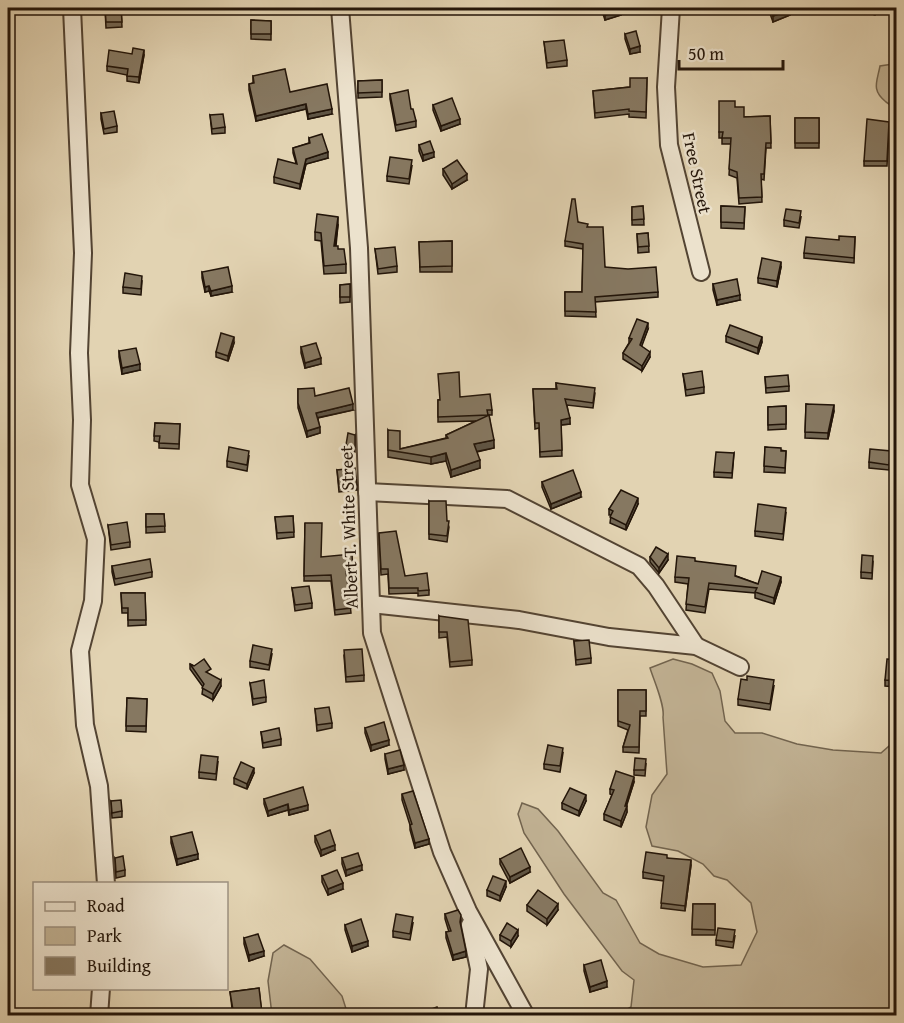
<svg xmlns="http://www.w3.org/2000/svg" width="904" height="1023" viewBox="0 0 904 1023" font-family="'Gentium Book Plus',serif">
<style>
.green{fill:#c2b395;stroke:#72644f;stroke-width:1.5}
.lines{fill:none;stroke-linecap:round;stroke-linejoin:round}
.minor-casing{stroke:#534433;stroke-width:20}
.minor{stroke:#ece2cd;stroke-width:16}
.wall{fill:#736753;stroke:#231509;stroke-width:1.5}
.shaded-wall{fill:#5e5444;stroke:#231509;stroke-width:1.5}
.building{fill:#867861;stroke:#231509;stroke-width:1.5}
.labels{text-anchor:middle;stroke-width:5;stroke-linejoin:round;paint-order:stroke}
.street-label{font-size:18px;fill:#231509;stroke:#ece2cd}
</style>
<rect width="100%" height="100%" fill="#e2d3b2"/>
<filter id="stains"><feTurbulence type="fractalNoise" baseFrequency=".00333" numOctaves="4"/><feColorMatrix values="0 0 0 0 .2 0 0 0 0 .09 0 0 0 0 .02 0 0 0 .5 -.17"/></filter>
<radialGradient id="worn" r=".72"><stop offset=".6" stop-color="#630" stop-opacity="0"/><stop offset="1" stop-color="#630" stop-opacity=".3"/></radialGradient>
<g class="green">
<path d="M 893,64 L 896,66 L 896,112 C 894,107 891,105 886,102 C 871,90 877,82 880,66 Z"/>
<path d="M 673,659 L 692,664 L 712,673 L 720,691 L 725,721 L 735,733 L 762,733 L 797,744 L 833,750 L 881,753 L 896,740 L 896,1015 L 617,1015 L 631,1007 L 634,980 L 622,971 L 564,894 L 524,833 L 518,814 L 522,803 L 538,809 L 558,831 L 603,893 L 616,900 L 640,943 L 659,954 L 703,967 L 741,965 L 757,932 L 751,903 L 727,880 L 714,876 L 703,864 L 678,851 L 652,846 L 646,827 L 652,795 L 667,774 L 663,717 C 665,705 654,681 650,668 Z"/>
<path d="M 284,945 L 310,959 L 342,996 L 348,1015 L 272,1015 L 268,981 L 273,953 Z"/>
</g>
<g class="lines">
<defs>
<g id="minor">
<path d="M 72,8 L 83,253 L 79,353 L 82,420 L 80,485 L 96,539 L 93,601 L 80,651 L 85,725 L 99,786 L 106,884"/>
<path d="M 340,8 L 359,248 L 372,633 L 442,852 L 468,911 L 526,1016"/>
<path d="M 671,8 L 666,87 L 669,145 L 701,272"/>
<path d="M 367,492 L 507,499 L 639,566 L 656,586 L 696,646"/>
<path d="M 371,604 L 519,620 L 609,637 L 696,646 L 740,667"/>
<path d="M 470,925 L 479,969 L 474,1016"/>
<path d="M 99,1016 L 101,988"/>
</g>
</defs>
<use href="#minor" class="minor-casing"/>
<use href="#minor" class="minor"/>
</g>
<g class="wall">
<path d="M 105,8 L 121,8 L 122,27 L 106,28 Z"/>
<path d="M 291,8 L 317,8 L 317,11 L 292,14 Z"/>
<path d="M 601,8 L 620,8 L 621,15 L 605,20 Z"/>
<path d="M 728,8 L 745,8 L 744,13 L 728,11 Z"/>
<path d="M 768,8 L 789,8 L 790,15 L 773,22 Z"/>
<path d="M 861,8 L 878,8 L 875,15 L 861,10 Z"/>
<path d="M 251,20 L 271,21 L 271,40 L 251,39 Z"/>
<path d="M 625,34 L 640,52 L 630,54 L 625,39 Z"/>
<path d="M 544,42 L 567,60 L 567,66 L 547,68 Z"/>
<path d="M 132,54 L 144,55 L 139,83 L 127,81 L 127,75 L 107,71 L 107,66 Z"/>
<path d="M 253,76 L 290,92 L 332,114 L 308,119 L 306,109 L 256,121 L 249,90 L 249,84 L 253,83 Z"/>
<path d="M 647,78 L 646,118 L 629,117 L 629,114 L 595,118 L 593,91 L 630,87 Z"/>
<path d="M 382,80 L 382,97 L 358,98 L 358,81 Z"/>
<path d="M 390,94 L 411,109 L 416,121 L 416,127 L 396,131 L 390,99 Z"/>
<path d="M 433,105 L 460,124 L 441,131 L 433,110 Z"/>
<path d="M 735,107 L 744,117 L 770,116 L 771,148 L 766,148 L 764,180 L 761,179 L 762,202 L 739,204 L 737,178 L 729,175 L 731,144 L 722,144 L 722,138 L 719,138 L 719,132 Z"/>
<path d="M 101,113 L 117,126 L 117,132 L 104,134 L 101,119 Z"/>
<path d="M 210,115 L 225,127 L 225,133 L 212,134 Z"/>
<rect x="795" y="118" width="24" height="30"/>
<path d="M 889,128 L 887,166 L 864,166 L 864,161 Z"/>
<path d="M 309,138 L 328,158 L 306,164 L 300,189 L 274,183 L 274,177 L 296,163 L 293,153 L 293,148 L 309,143 Z"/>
<path d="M 419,145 L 434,157 L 423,161 L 419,151 Z"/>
<path d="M 412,166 L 409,184 L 387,181 L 387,176 Z"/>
<path d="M 443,169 L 467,180 L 452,189 L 443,175 Z"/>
<path d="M 643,206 L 644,225 L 632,225 L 632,207 Z"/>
<path d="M 721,206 L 745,207 L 744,229 L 721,228 Z"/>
<path d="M 801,217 L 799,228 L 784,226 L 784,220 Z"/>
<path d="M 578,222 L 588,227 L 605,267 L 658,292 L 658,297 L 595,302 L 596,317 L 565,316 L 565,292 L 582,292 L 583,249 L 565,246 L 565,241 Z"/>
<path d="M 338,225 L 336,246 L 346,264 L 346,273 L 324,274 L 321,241 L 315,240 L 315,232 Z"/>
<path d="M 648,233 L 649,252 L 638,253 L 637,234 Z"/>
<path d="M 855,237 L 854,263 L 804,258 L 804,253 L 839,240 Z"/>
<path d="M 452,241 L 452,272 L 420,272 L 419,242 Z"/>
<path d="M 375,249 L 397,266 L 397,272 L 378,274 Z"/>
<path d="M 781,267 L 777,287 L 758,283 L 758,278 Z"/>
<path d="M 202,272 L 232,292 L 211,296 L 209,291 L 205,292 L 202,278 Z"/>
<path d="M 142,281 L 141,295 L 123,293 L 123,287 Z"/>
<path d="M 350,284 L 350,302 L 340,303 L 340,285 Z"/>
<path d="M 713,284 L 740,300 L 717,305 L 713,290 Z"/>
<path d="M 897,291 L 897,316 L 890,314 L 890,308 Z"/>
<path d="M 648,329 L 641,346 L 650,357 L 642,371 L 623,359 L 623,353 L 629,343 L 629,338 Z"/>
<path d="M 726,336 L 762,342 L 758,354 L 726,342 Z"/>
<path d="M 234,343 L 228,361 L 216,357 L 216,352 Z"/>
<path d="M 301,347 L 321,364 L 305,368 L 301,353 Z"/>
<path d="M 119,351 L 140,370 L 122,374 L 119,357 Z"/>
<path d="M 683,374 L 704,387 L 704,393 L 686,396 Z"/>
<path d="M 765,377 L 789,386 L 789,391 L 766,393 Z"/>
<path d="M 556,383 L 595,393 L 593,408 L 567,405 L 570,424 L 561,425 L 562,456 L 540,457 L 539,428 L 535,429 L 533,389 L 556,389 Z"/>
<path d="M 298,389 L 315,396 L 353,410 L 318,418 L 320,433 L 307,437 L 298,408 Z"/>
<path d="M 460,397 L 492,410 L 492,415 L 489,415 L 494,448 L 477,452 L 480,468 L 451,477 L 446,461 L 431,464 L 388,457 L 388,430 L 400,449 L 446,438 L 446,435 L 476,421 L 438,422 L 438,400 Z"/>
<path d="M 806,404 L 834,411 L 828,439 L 805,438 Z"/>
<path d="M 786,406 L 786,429 L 768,430 L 768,407 Z"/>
<path d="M 155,423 L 180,424 L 179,449 L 159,448 L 159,442 L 154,441 Z"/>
<path d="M 355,435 L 355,452 L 346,451 L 346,445 Z"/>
<path d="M 765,447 L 786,451 L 785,473 L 764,472 Z"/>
<path d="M 734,453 L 732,478 L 714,477 L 714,472 Z"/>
<path d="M 249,456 L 247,471 L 227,467 L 227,461 Z"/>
<path d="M 891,456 L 889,470 L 869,468 L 869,462 Z"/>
<path d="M 337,470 L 357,485 L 357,490 L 339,492 Z"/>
<path d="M 542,482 L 581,497 L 551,509 L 542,487 Z"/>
<path d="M 429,501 L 447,521 L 449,527 L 447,542 L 429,539 Z"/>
<path d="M 638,504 L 626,530 L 610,523 L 611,515 L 609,515 L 609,509 Z"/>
<path d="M 786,513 L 783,540 L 755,536 L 755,531 Z"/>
<path d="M 146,514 L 164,514 L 165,532 L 146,533 Z"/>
<path d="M 293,516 L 294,537 L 277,539 L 275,517 Z"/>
<path d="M 305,523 L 321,557 L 353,571 L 353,577 L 347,577 L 351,613 L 335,615 L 331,581 L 304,581 Z"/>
<path d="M 108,525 L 130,542 L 130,547 L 111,550 Z"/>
<path d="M 379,533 L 405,576 L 429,590 L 429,595 L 418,596 L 418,593 L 389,594 L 388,574 L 381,575 Z"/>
<path d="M 650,557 L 668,560 L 659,573 L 650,562 Z"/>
<path d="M 695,561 L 758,584 L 781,582 L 774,604 L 755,598 L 755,593 L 709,589 L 705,613 L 686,610 L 688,584 L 675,582 L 675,577 Z"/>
<path d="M 873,562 L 872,579 L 861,578 L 861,572 Z"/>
<path d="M 112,566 L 152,572 L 152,577 L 115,585 L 112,572 Z"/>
<path d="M 292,588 L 312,603 L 312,608 L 295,611 Z"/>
<path d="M 121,593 L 145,593 L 146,625 L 128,626 L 128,613 L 122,613 Z"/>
<path d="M 439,616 L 472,660 L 472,665 L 450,667 L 447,637 L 439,638 Z"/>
<path d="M 574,641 L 591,658 L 591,663 L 576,665 Z"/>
<path d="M 272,654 L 269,670 L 250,667 L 250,661 Z"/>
<path d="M 344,656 L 364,675 L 364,681 L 346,682 Z"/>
<path d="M 897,660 L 897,687 L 885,686 L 885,680 Z"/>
<path d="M 190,664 L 211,675 L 221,686 L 213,700 L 202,694 L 203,687 L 190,669 Z"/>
<path d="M 250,683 L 266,697 L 266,702 L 253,705 Z"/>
<path d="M 774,686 L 770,710 L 738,705 L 738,699 Z"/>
<path d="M 618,690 L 646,690 L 646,716 L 640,716 L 639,753 L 623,752 L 623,747 L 628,730 L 618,726 Z"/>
<path d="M 127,698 L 147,699 L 146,732 L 126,731 Z"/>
<path d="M 315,709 L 332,723 L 332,728 L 317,731 Z"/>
<path d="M 365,728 L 389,745 L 371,751 L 365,733 Z"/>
<path d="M 261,732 L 281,739 L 281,745 L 263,748 Z"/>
<path d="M 563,753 L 560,772 L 544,769 L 544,764 Z"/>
<path d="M 385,754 L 404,770 L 388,774 L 385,759 Z"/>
<path d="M 218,762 L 216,780 L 199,778 L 199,772 Z"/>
<path d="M 646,764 L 645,776 L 634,775 L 634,770 Z"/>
<path d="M 254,773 L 247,789 L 234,784 L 234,778 Z"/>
<path d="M 634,782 L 626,806 L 627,812 L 621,827 L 604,820 L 604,814 L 612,795 L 610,794 L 610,789 Z"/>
<path d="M 402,794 L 429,844 L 415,848 L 410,830 L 410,825 L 402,800 Z"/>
<path d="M 264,799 L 308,810 L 289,815 L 288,810 L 268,816 L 264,804 Z"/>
<path d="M 111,801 L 122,811 L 122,817 L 112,818 Z"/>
<path d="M 586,801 L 579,816 L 562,809 L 562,803 Z"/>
<path d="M 315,836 L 335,850 L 321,856 L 315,842 Z"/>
<path d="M 171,837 L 198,859 L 177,865 L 171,843 Z"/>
<path d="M 115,858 L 125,870 L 125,876 L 116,878 Z"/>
<path d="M 342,858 L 362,870 L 346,876 L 342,864 Z"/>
<path d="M 667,858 L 691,865 L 685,911 L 661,908 L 664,881 L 643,878 L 643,872 Z"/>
<path d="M 500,859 L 530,872 L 510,883 L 500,864 Z"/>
<path d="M 322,876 L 343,889 L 328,895 L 322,882 Z"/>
<path d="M 506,887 L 500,901 L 487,896 L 487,890 Z"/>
<path d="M 693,904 L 715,904 L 715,935 L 692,935 Z"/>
<path d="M 527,905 L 558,910 L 547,925 L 527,911 Z"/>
<path d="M 445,914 L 461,920 L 460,924 L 466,957 L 453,960 L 446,938 L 446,932 L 449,932 L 445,919 Z"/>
<path d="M 413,923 L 410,940 L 393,937 L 393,931 Z"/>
<path d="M 345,925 L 368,946 L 352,952 L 345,930 Z"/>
<path d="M 500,935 L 518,936 L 511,947 L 500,940 Z"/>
<path d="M 735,936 L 733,948 L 716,945 L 716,940 Z"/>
<path d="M 244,938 L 264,956 L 249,961 L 244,944 Z"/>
<path d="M 584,965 L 607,987 L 590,992 L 584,971 Z"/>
<path d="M 259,988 L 262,1016 L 233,1016 L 230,992 Z"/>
</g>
<g class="shaded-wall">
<path d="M 621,10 L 621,15 L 605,20 L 605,15 Z"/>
<path d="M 790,10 L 790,15 L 773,22 L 773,16 Z"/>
<path d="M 640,46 L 640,52 L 630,54 L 630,49 Z"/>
<path d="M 144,50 L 144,55 L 139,83 L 139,77 Z"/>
<path d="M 306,104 L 306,109 L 256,121 L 256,116 Z"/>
<path d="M 332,109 L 332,114 L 308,119 L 308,114 Z"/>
<path d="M 460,119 L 460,124 L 441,131 L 441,126 Z"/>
<path d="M 328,152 L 328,158 L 306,164 L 300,189 L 300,184 L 306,159 Z"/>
<path d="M 434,152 L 434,157 L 423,161 L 423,155 Z"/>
<path d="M 467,174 L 467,180 L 452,189 L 452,184 Z"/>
<path d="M 338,217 L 338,225 L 334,254 L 334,246 Z"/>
<path d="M 781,262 L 781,267 L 777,287 L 777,281 Z"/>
<path d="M 209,286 L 209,291 L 205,292 L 205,287 Z"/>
<path d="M 232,286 L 232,292 L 211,296 L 211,291 Z"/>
<path d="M 740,295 L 740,300 L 717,305 L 717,300 Z"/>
<path d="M 648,323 L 648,329 L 640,351 L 640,345 Z"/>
<path d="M 234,337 L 234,343 L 228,361 L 228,356 Z"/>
<path d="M 762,337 L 762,342 L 758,354 L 758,348 Z"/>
<path d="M 650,352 L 650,357 L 642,371 L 642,366 Z"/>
<path d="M 321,358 L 321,364 L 305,368 L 305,363 Z"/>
<path d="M 140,364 L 140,370 L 122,374 L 122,368 Z"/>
<path d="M 353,404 L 353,410 L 316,418 L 316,413 Z"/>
<path d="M 834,405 L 834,411 L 828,439 L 828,433 Z"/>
<path d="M 570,418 L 570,424 L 561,425 L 561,420 Z"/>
<path d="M 320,427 L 320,433 L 307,437 L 307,431 Z"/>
<path d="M 494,440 L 494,448 L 474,452 L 474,444 Z"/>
<path d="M 446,453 L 446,461 L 431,464 L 431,457 Z"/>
<path d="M 480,460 L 480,468 L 451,477 L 451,470 Z"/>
<path d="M 581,492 L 581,497 L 551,509 L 551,504 Z"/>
<path d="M 638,498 L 638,504 L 626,530 L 626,525 Z"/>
<path d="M 668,554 L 668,560 L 659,573 L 659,568 Z"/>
<path d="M 781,577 L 781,582 L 774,604 L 774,598 Z"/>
<path d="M 221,680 L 221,686 L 213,700 L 213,694 Z"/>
<path d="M 389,740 L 389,745 L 371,751 L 371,745 Z"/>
<path d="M 404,765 L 404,770 L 388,774 L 388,769 Z"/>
<path d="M 254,768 L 254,773 L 247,789 L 247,784 Z"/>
<path d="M 634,777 L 634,782 L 625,811 L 627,806 L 627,812 L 621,827 L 621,821 Z"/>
<path d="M 586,795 L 586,801 L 579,816 L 579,811 Z"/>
<path d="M 288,804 L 288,810 L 268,816 L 268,811 Z"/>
<path d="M 308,805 L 308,810 L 289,815 L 289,810 Z"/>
<path d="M 429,839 L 429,844 L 415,848 L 415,843 Z"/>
<path d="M 335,845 L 335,850 L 321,856 L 321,850 Z"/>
<path d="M 198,854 L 198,859 L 177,865 L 177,859 Z"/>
<path d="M 691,860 L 691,865 L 685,911 L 685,906 Z"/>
<path d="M 362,865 L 362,870 L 346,876 L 346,870 Z"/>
<path d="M 530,867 L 530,872 L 510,883 L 510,877 Z"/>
<path d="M 506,881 L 506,887 L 500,901 L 500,896 Z"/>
<path d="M 343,883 L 343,889 L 328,895 L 328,889 Z"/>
<path d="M 558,904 L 558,910 L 547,925 L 547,919 Z"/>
<path d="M 518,930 L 518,936 L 511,947 L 511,941 Z"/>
<path d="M 368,941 L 368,946 L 352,952 L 352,946 Z"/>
<path d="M 264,951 L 264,956 L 249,961 L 249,955 Z"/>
<path d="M 466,951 L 466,957 L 453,960 L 453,955 Z"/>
<path d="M 607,981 L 607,987 L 590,992 L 590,987 Z"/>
</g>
<g class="building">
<path d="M 105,8 L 121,8 L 122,22 L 106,22 Z"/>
<path d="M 603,8 L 620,8 L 621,10 L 605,15 Z"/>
<path d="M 770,8 L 789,8 L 790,10 L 773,16 Z"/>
<path d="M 251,20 L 271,21 L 271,34 L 251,34 Z"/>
<path d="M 636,31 L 640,46 L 630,49 L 625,34 Z"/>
<path d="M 564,40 L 567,60 L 547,63 L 544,42 Z"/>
<path d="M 133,48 L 144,50 L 139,77 L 127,76 L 128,69 L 107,66 L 109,50 L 132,54 Z"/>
<path d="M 285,69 L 290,92 L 327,84 L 332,109 L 308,114 L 306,104 L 256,116 L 249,84 L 254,83 L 253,76 Z"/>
<path d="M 630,78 L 647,78 L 646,112 L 629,111 L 629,109 L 595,113 L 593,91 L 630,87 Z"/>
<path d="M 382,80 L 382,92 L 358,93 L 358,81 Z"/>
<path d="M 408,90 L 411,109 L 413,109 L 416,121 L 396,125 L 390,94 Z"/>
<path d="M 452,98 L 460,119 L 441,126 L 433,105 Z"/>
<path d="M 719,101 L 735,101 L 735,107 L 744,107 L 744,117 L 770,116 L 771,143 L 766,143 L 764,174 L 761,174 L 762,197 L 739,198 L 737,172 L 729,169 L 731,138 L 722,138 L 723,132 L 719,132 Z"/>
<path d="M 114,111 L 117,126 L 104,129 L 101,113 Z"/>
<path d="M 223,114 L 225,127 L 212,129 L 210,115 Z"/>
<rect x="795" y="118" width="24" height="25"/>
<path d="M 867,119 L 889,122 L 887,161 L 864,161 Z"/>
<path d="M 322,134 L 328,152 L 306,159 L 300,184 L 274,177 L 278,159 L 297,164 L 293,148 L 310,143 L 309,138 Z"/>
<path d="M 430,141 L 434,152 L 423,155 L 419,145 Z"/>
<path d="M 390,157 L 412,160 L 409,179 L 387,176 Z"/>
<path d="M 457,160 L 467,174 L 452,184 L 443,169 Z"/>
<path d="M 572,199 L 575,199 L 578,222 L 588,224 L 587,227 L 603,227 L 605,267 L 628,269 L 656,267 L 658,292 L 595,297 L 596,312 L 565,311 L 565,292 L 582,292 L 583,244 L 565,241 Z"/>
<path d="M 643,206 L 644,219 L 632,220 L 632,207 Z"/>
<path d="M 721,206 L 745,207 L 744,223 L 721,222 Z"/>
<path d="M 786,209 L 801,211 L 799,223 L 784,220 Z"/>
<path d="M 317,214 L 338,217 L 334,246 L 338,246 L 338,249 L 344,249 L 346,264 L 324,266 L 321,233 L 315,232 Z"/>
<path d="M 648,233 L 649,246 L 638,247 L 637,234 Z"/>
<path d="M 839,236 L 855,237 L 854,258 L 804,253 L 806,237 L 839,240 Z"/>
<path d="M 452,241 L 452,266 L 420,267 L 419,242 Z"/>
<path d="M 395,247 L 397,266 L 378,269 L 375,249 Z"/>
<path d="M 762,258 L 781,262 L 777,281 L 758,278 Z"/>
<path d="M 228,267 L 232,286 L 211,291 L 209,286 L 205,287 L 202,272 Z"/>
<path d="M 125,273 L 142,276 L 141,289 L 123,287 Z"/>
<path d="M 737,279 L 740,295 L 717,300 L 713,284 Z"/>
<path d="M 350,284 L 350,297 L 340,297 L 340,285 Z"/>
<path d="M 896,291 L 897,291 L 897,310 L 890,308 Z"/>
<path d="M 637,319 L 648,323 L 640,345 L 650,352 L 642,366 L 623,353 L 632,339 L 629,338 Z"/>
<path d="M 730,325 L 762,337 L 758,348 L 726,336 Z"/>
<path d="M 221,333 L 234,337 L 228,356 L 216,352 Z"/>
<path d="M 316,343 L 321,358 L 305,363 L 301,347 Z"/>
<path d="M 136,348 L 140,364 L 122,368 L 119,351 Z"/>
<path d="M 702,371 L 704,387 L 686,390 L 683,374 Z"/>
<path d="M 459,372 L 460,397 L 490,394 L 492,410 L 487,410 L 488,415 L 438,417 L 438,400 L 440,400 L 438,374 Z"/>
<path d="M 788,375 L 789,386 L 766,388 L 765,377 Z"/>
<path d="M 556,383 L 595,388 L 593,403 L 565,399 L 570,418 L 561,420 L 562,450 L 540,452 L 539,423 L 535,423 L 533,389 L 557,389 Z"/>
<path d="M 314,388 L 315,396 L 349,388 L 353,404 L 316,413 L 320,427 L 307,431 L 298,403 L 298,389 Z"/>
<path d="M 806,404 L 834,405 L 828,433 L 805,432 Z"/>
<path d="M 786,406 L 786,424 L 768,425 L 768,407 Z"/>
<path d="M 489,415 L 494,440 L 474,444 L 480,460 L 451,470 L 446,453 L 431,457 L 388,450 L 388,430 L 400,431 L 400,449 L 448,438 L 446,435 Z"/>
<path d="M 155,423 L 180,424 L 179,444 L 159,443 L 160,436 L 154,436 Z"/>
<path d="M 348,433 L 355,435 L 355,447 L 346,445 Z"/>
<path d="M 229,447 L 249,451 L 247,465 L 227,461 Z"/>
<path d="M 765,447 L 781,448 L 781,451 L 786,451 L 785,468 L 764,466 Z"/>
<path d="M 870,449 L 891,451 L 889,465 L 869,462 Z"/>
<path d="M 716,452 L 734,453 L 732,473 L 714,472 Z"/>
<path d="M 355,468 L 357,485 L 339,487 L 337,470 Z"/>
<path d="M 573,470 L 581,492 L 551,504 L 542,482 Z"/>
<path d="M 621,490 L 638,498 L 626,525 L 610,517 L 613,511 L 609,509 Z"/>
<path d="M 429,501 L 446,501 L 447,521 L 449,521 L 447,536 L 429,534 Z"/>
<path d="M 758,504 L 786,508 L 783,534 L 755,531 Z"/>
<path d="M 146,514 L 164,514 L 165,526 L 146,527 Z"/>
<path d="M 293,516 L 294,532 L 277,533 L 275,517 Z"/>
<path d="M 127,522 L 130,542 L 111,545 L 108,525 Z"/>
<path d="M 305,523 L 322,523 L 321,557 L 352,554 L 353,571 L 346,572 L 351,608 L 335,610 L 331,575 L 304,576 Z"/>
<path d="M 396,531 L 405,576 L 427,573 L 429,590 L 418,591 L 418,588 L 389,588 L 388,569 L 381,569 L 379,533 Z"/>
<path d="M 656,547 L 668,554 L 659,568 L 650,557 Z"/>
<path d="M 862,555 L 873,556 L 872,573 L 861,572 Z"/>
<path d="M 677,556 L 695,558 L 695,561 L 736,566 L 735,576 L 758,584 L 762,571 L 781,577 L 774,598 L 755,592 L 757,588 L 709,583 L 705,607 L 686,604 L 689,578 L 675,577 Z"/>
<path d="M 150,559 L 152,572 L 115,579 L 112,566 Z"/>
<path d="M 309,586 L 312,603 L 295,605 L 292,588 Z"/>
<path d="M 121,593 L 145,593 L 146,620 L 128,620 L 128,608 L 122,608 Z"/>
<path d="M 439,616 L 468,620 L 472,660 L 450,662 L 447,632 L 439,632 Z"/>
<path d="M 589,640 L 591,658 L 576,660 L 574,641 Z"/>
<path d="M 253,645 L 272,649 L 269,665 L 250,661 Z"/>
<path d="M 362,649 L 364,675 L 346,677 L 344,650 Z"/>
<path d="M 204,659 L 211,669 L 206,672 L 221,680 L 213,694 L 202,688 L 204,684 L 190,664 L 194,666 Z"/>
<path d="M 887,659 L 897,660 L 897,681 L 885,680 Z"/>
<path d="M 747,676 L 774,680 L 770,704 L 738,699 L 741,679 L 747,680 Z"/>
<path d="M 264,680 L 266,697 L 253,699 L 250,683 Z"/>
<path d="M 618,690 L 646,690 L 646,711 L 640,711 L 639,747 L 623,747 L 630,725 L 618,721 Z"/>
<path d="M 127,698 L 147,699 L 146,726 L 126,726 Z"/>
<path d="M 329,707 L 332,723 L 317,725 L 315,709 Z"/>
<path d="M 384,722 L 389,740 L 371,745 L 365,728 Z"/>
<path d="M 279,728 L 281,739 L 263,743 L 261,732 Z"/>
<path d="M 548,745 L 563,748 L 560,766 L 544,764 Z"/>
<path d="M 400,750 L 404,765 L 388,769 L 385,754 Z"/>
<path d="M 201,755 L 218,757 L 216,774 L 199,772 Z"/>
<path d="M 635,758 L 646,759 L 645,770 L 634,770 Z"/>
<path d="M 241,762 L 254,768 L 247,784 L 234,778 Z"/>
<path d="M 616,771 L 634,777 L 625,806 L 627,806 L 621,821 L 604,814 L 614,790 L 610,789 Z"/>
<path d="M 303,787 L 308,805 L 289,810 L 288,804 L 268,811 L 264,799 Z"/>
<path d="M 570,788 L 586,795 L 579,811 L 562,803 Z"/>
<path d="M 413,791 L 429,839 L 415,843 L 410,825 L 412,824 L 402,794 Z"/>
<path d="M 121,800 L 122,811 L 112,813 L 111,801 Z"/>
<path d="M 330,830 L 335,845 L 321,850 L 315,836 Z"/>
<path d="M 192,832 L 198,854 L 177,859 L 171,837 Z"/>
<path d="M 521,848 L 530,867 L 510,877 L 500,859 Z"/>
<path d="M 646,852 L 667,855 L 667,858 L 691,860 L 685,906 L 661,903 L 664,876 L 643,872 Z"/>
<path d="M 358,853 L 362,865 L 346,870 L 342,858 Z"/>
<path d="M 123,856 L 125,870 L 116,872 L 115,858 Z"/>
<path d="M 337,870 L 343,883 L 328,889 L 322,876 Z"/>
<path d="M 493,876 L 506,881 L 500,896 L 487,890 Z"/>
<path d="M 538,890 L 558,904 L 547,919 L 527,905 Z"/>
<path d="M 693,904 L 715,904 L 715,930 L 692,929 Z"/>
<path d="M 458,910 L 461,915 L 460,922 L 466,951 L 453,955 L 446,932 L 451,931 L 445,914 Z"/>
<path d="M 396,914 L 413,917 L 410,934 L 393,931 Z"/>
<path d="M 361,919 L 368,941 L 352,946 L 345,925 Z"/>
<path d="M 507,923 L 518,930 L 511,941 L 500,935 Z"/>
<path d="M 718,928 L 735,930 L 733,942 L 716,940 Z"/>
<path d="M 258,934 L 264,951 L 249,955 L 244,938 Z"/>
<path d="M 601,960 L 607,981 L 590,987 L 584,965 Z"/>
<path d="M 259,988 L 262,1013 L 243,1016 L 234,1016 L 230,992 Z"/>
<path d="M 437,1007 L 440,1016 L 426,1016 L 424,1012 Z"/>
<path d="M 139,1013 L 152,1016 L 139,1016 Z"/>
</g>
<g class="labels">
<g class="street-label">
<text transform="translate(697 173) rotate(78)" y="6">Free Street</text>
<text transform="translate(349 527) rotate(-92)" y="6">Albert T. White Street</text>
</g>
</g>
<rect width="904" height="1023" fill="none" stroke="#e2d3b2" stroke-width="30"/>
<rect x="9" y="9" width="886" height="1005" fill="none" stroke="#231509" stroke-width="3"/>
<rect x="15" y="15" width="874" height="993" fill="none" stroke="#231509" stroke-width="1.5"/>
<rect x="33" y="882" width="195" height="108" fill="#ece2cd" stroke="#9c907f" stroke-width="1.5"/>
<rect x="45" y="902" width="30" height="9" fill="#ece2cd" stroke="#9c907f" stroke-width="1.5"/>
<text x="87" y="912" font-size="18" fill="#231509">Road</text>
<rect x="45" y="927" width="30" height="18" fill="#c2b395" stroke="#9c907f" stroke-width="1.5"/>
<text x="87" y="942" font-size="18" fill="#231509">Park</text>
<rect x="45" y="957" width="30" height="18" fill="#867861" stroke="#9c907f" stroke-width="1.5"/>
<text x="87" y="972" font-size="18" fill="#231509">Building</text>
<path d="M679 60v9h104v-9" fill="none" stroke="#231509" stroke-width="3"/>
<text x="688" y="60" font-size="18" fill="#231509" stroke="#ece2cd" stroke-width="4.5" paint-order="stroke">50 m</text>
<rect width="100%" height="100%" filter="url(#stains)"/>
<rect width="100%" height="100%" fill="url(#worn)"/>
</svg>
